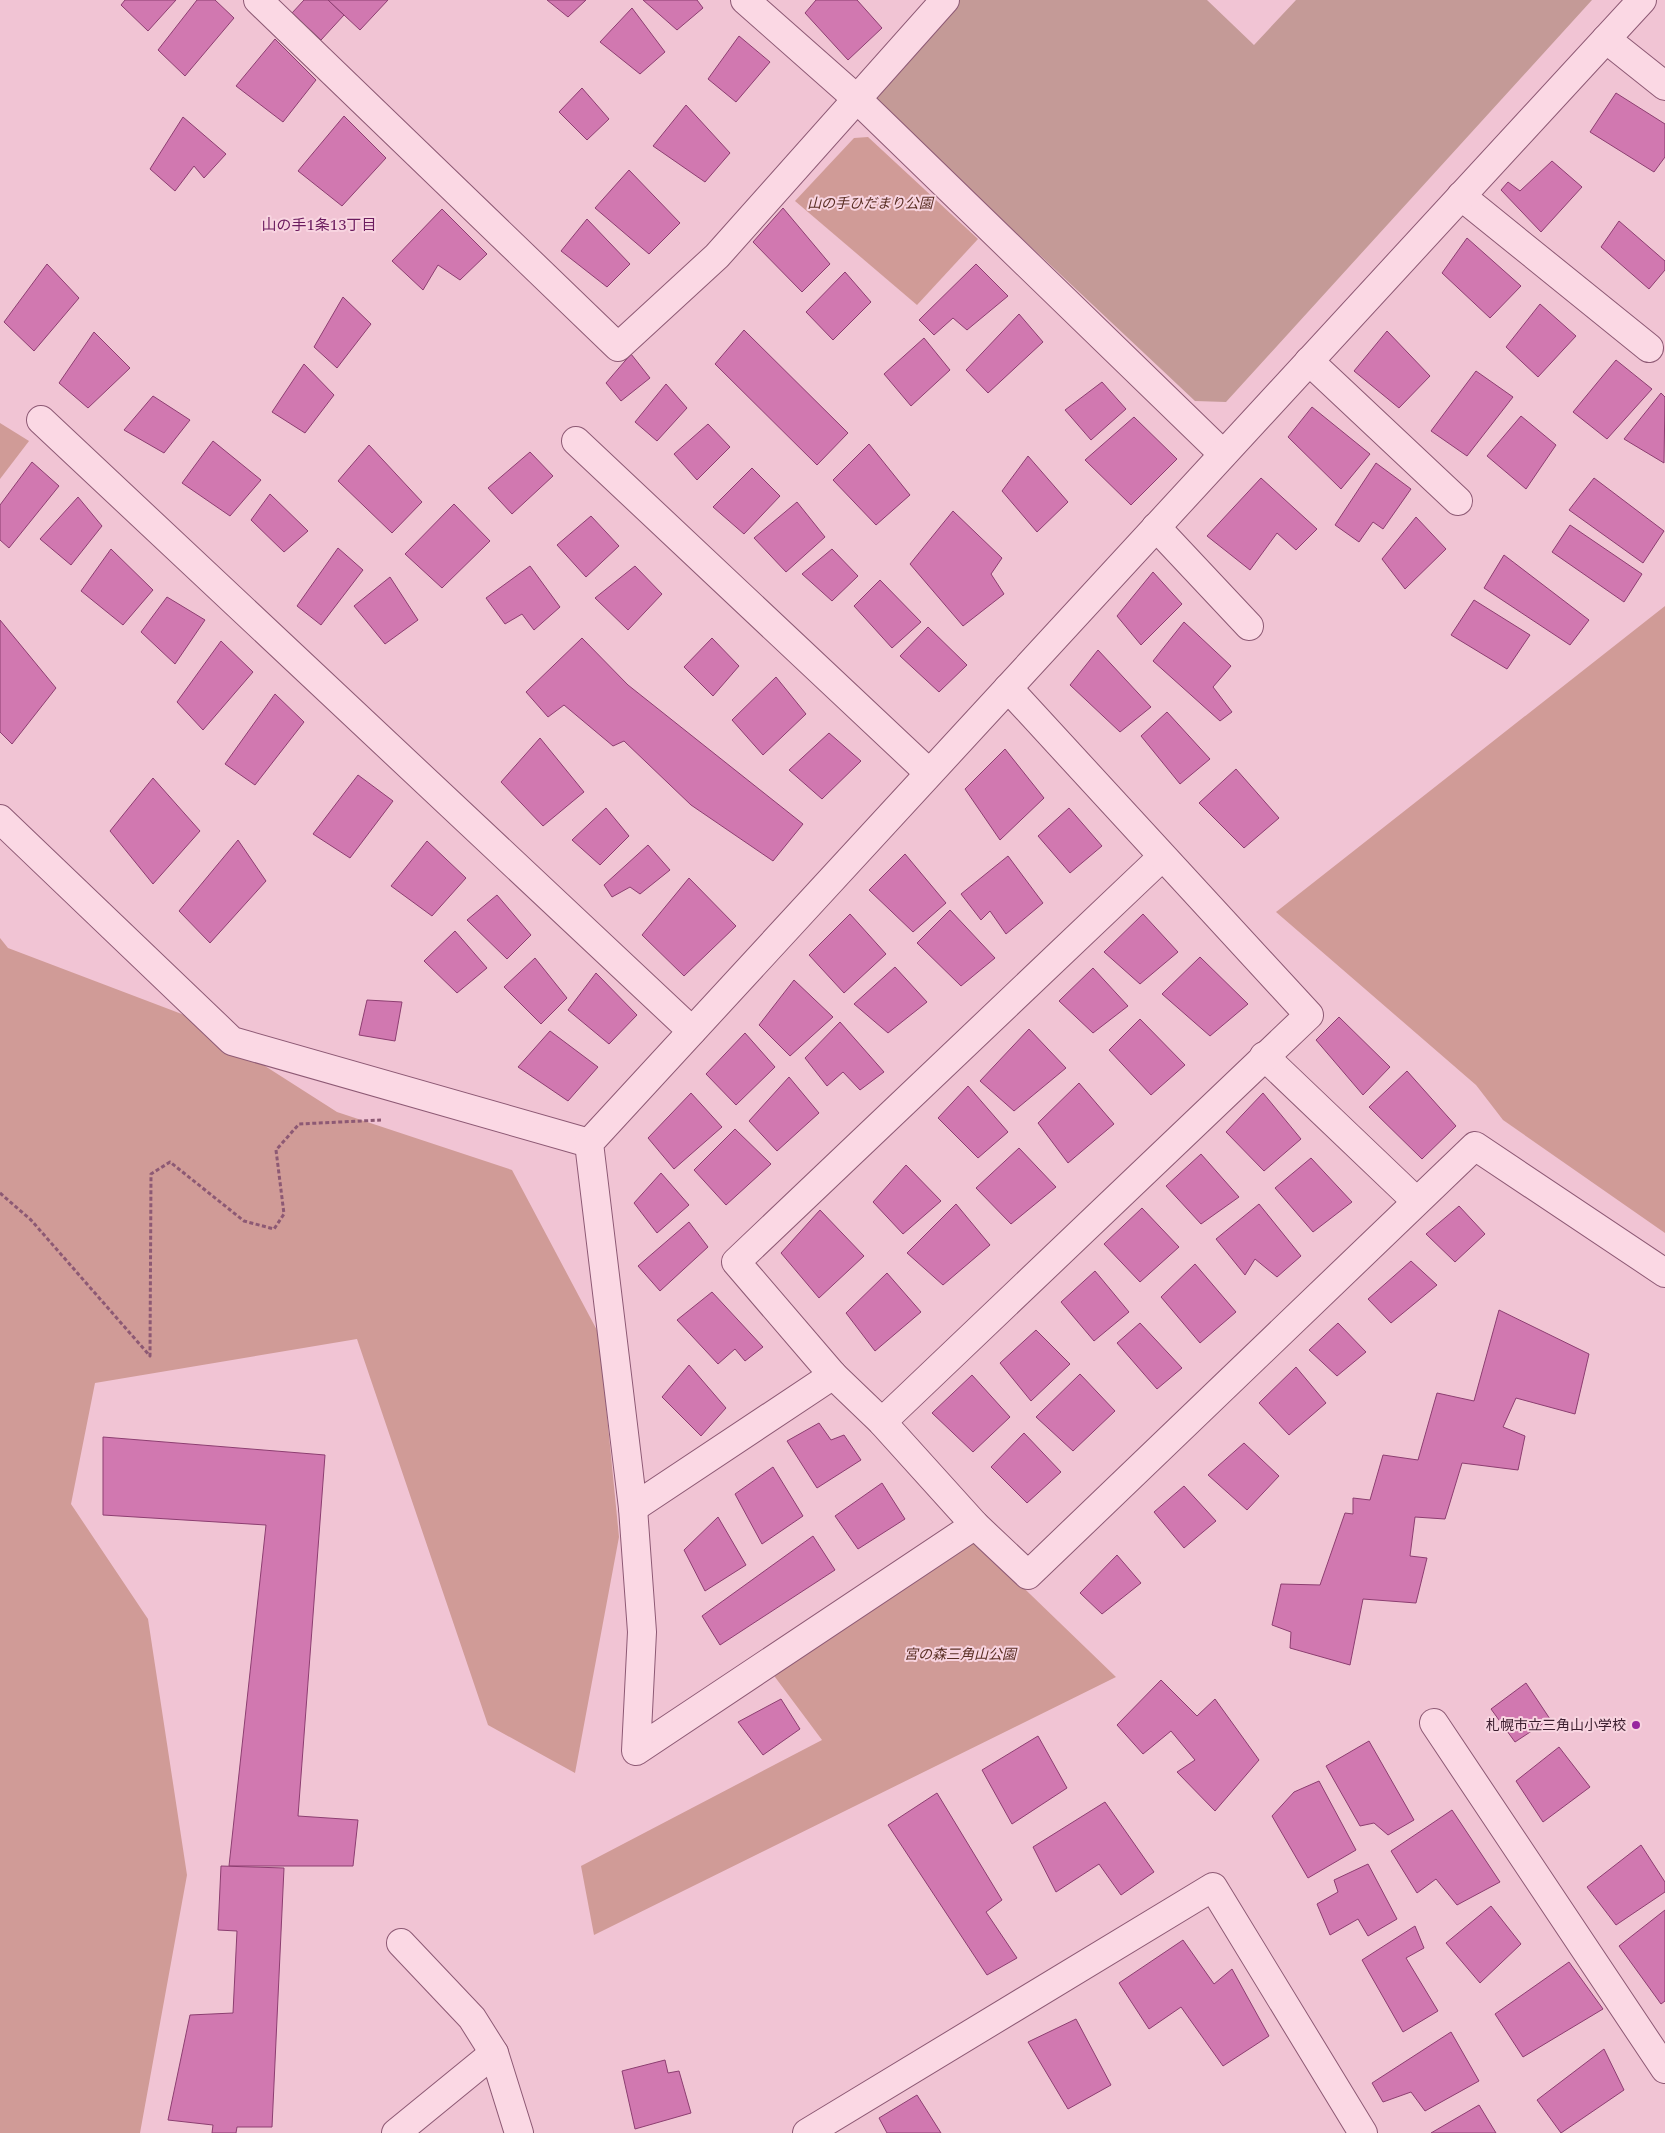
<svg xmlns="http://www.w3.org/2000/svg" width="1665" height="2133" viewBox="0 0 1665 2133" font-family="'Noto Serif','Noto Sans JP',serif">
<style>
.green{fill:#d09b97}
.cemetery{fill:#c49a97}
.building{fill:#d178b0;stroke:#8d3e71}
.lines{fill:none;stroke-linecap:round;stroke-linejoin:round}
.minor-casing{stroke:#8d5974;stroke-width:30}
.path{stroke:#8d5974;stroke-width:3;stroke-dasharray:4 2.5;stroke-linecap:butt}
.minor{stroke:#fbd8e4;stroke-width:28}
.poi-dot{fill:#98269f;stroke:#f8d4e0;stroke-width:2}
.labels{text-anchor:middle;stroke-width:4;stroke-linejoin:round;paint-order:stroke}
.park-label{font-size:14px;font-style:italic;fill:#592e23;stroke:#f8d4e0}
.poi-label{font-size:14px;fill:#3c1e2f;stroke:#f8d4e0;text-anchor:end}
.neighbourhood-label{font-size:15px;fill:#6b1b5e;stroke:#f8d4e0}
</style>
<rect width="100%" height="100%" fill="#f1c4d4"/>
<g class="green">
<path d="M 868,137 L 978,239 L 917,305 L 795,201 L 854,138 Z"/>
<path d="M 0,423 L 29,441 L 0,479 Z"/>
<path d="M 1665,606 L 1665,1233 L 1503,1120 L 1476,1085 L 1276,912 Z"/>
<path d="M 0,938 L 8,948 L 187,1016 L 337,1112 L 512,1170 L 599,1334 L 619,1537 L 575,1773 L 488,1725 L 357,1339 L 95,1383 L 71,1504 L 148,1619 L 187,1875 L 140,2133 L 0,2133 Z"/>
<path d="M 972,1538 L 1116,1677 L 594,1935 L 581,1866 L 822,1740 L 772,1673 Z"/>
</g>
<path class="cemetery" d="M 957,0 L 1207,0 L 1254,45 L 1296,0 L 1592,0 L 1226,402 L 1195,401 L 876,101 L 877,86 Z"/>
<g class="building">
<path d="M 125,0 L 176,0 L 148,31 L 121,5 Z"/>
<path d="M 197,0 L 215,0 L 234,18 L 185,76 L 158,50 Z"/>
<path d="M 304,0 L 328,0 L 344,15 L 321,40 L 292,13 Z"/>
<path d="M 328,0 L 388,0 L 360,30 Z"/>
<path d="M 547,0 L 586,0 L 568,17 Z"/>
<path d="M 643,0 L 697,0 L 703,8 L 677,30 Z"/>
<path d="M 816,0 L 857,0 L 882,28 L 848,60 L 805,13 Z"/>
<path d="M 632,8 L 665,52 L 640,74 L 600,42 Z"/>
<path d="M 739,36 L 770,62 L 736,102 L 708,79 Z"/>
<path d="M 275,39 L 316,80 L 283,122 L 236,86 Z"/>
<path d="M 582,88 L 609,119 L 587,140 L 559,112 Z"/>
<path d="M 1616,93 L 1665,124 L 1665,157 L 1654,172 L 1590,132 Z"/>
<path d="M 686,105 L 730,153 L 705,182 L 653,146 Z"/>
<path d="M 344,116 L 386,158 L 342,206 L 298,171 Z"/>
<path d="M 183,117 L 226,154 L 204,178 L 194,166 L 175,191 L 150,169 Z"/>
<path d="M 1552,161 L 1582,187 L 1541,232 L 1501,190 L 1508,182 L 1520,191 Z"/>
<path d="M 629,170 L 680,223 L 649,254 L 595,208 Z"/>
<path d="M 783,208 L 830,264 L 802,292 L 753,242 Z"/>
<path d="M 442,209 L 487,254 L 460,280 L 438,265 L 423,290 L 392,261 Z"/>
<path d="M 587,219 L 630,264 L 607,287 L 561,251 Z"/>
<path d="M 1619,221 L 1665,261 L 1665,270 L 1649,289 L 1601,247 Z"/>
<path d="M 1467,238 L 1521,286 L 1490,318 L 1442,273 Z"/>
<path d="M 47,264 L 79,298 L 34,351 L 4,322 Z"/>
<path d="M 976,264 L 1008,296 L 967,330 L 953,318 L 934,335 L 919,320 Z"/>
<path d="M 845,272 L 871,302 L 833,340 L 806,312 Z"/>
<path d="M 343,297 L 371,324 L 337,368 L 314,347 Z"/>
<path d="M 1540,304 L 1576,336 L 1538,377 L 1506,347 Z"/>
<path d="M 1019,314 L 1043,342 L 988,393 L 966,370 Z"/>
<path d="M 744,330 L 848,433 L 817,465 L 715,364 Z"/>
<path d="M 1387,331 L 1430,376 L 1399,408 L 1354,371 Z"/>
<path d="M 94,332 L 130,368 L 88,408 L 59,383 Z"/>
<path d="M 924,338 L 950,370 L 911,406 L 884,374 Z"/>
<path d="M 631,354 L 650,378 L 621,401 L 606,383 Z"/>
<path d="M 1616,360 L 1652,389 L 1607,439 L 1573,412 Z"/>
<path d="M 304,364 L 334,395 L 305,433 L 272,412 Z"/>
<path d="M 1476,371 L 1513,397 L 1467,456 L 1431,431 Z"/>
<path d="M 1102,382 L 1126,409 L 1091,440 L 1065,410 Z"/>
<path d="M 666,384 L 687,408 L 657,441 L 635,422 Z"/>
<path d="M 1661,393 L 1665,397 L 1664,463 L 1624,439 Z"/>
<path d="M 153,396 L 190,420 L 164,453 L 124,430 Z"/>
<path d="M 1312,407 L 1370,454 L 1341,489 L 1288,437 Z"/>
<path d="M 1521,416 L 1556,445 L 1526,489 L 1487,456 Z"/>
<path d="M 1134,417 L 1177,459 L 1131,505 L 1085,460 Z"/>
<path d="M 708,424 L 730,447 L 697,480 L 674,454 Z"/>
<path d="M 213,441 L 261,480 L 230,516 L 182,483 Z"/>
<path d="M 869,444 L 910,495 L 876,525 L 833,480 Z"/>
<path d="M 369,445 L 422,502 L 392,533 L 338,481 Z"/>
<path d="M 530,452 L 553,476 L 512,514 L 488,488 Z"/>
<path d="M 1028,456 L 1068,502 L 1037,532 L 1002,491 Z"/>
<path d="M 32,462 L 59,486 L 9,548 L 0,540 L 0,505 Z"/>
<path d="M 1376,463 L 1411,489 L 1383,529 L 1373,522 L 1359,542 L 1335,525 Z"/>
<path d="M 752,468 L 780,496 L 744,534 L 713,507 Z"/>
<path d="M 1261,478 L 1317,529 L 1296,550 L 1277,533 L 1250,570 L 1207,536 Z"/>
<path d="M 1594,478 L 1664,531 L 1643,563 L 1569,510 Z"/>
<path d="M 270,494 L 308,531 L 284,552 L 251,520 Z"/>
<path d="M 78,497 L 102,526 L 71,565 L 40,539 Z"/>
<path d="M 797,502 L 825,537 L 786,572 L 754,538 Z"/>
<path d="M 454,504 L 490,541 L 442,588 L 405,554 Z"/>
<path d="M 953,511 L 1002,558 L 991,574 L 1004,594 L 963,626 L 910,564 Z"/>
<path d="M 591,516 L 619,546 L 586,577 L 557,545 Z"/>
<path d="M 1416,517 L 1446,549 L 1405,589 L 1382,559 Z"/>
<path d="M 1570,525 L 1642,574 L 1624,602 L 1552,552 Z"/>
<path d="M 338,548 L 363,570 L 321,625 L 297,606 Z"/>
<path d="M 111,549 L 153,590 L 123,625 L 81,591 Z"/>
<path d="M 832,549 L 858,576 L 832,601 L 802,574 Z"/>
<path d="M 1504,555 L 1589,620 L 1570,645 L 1484,588 Z"/>
<path d="M 530,566 L 560,607 L 534,630 L 522,614 L 505,624 L 486,598 Z"/>
<path d="M 635,566 L 662,594 L 628,630 L 595,598 Z"/>
<path d="M 1153,572 L 1182,604 L 1141,645 L 1117,616 Z"/>
<path d="M 390,577 L 418,620 L 385,644 L 354,606 Z"/>
<path d="M 880,580 L 921,622 L 892,648 L 854,606 Z"/>
<path d="M 167,597 L 205,620 L 175,664 L 141,632 Z"/>
<path d="M 1474,600 L 1530,635 L 1507,669 L 1451,635 Z"/>
<path d="M 0,620 L 56,688 L 12,744 L 0,732 Z"/>
<path d="M 1184,622 L 1231,666 L 1213,687 L 1232,712 L 1220,721 L 1153,661 Z"/>
<path d="M 928,627 L 967,665 L 939,692 L 900,656 Z"/>
<path d="M 582,638 L 628,685 L 803,824 L 773,861 L 691,805 L 624,741 L 613,746 L 564,705 L 548,717 L 526,692 Z"/>
<path d="M 712,638 L 739,666 L 713,696 L 684,667 Z"/>
<path d="M 221,641 L 253,672 L 203,730 L 177,702 Z"/>
<path d="M 1098,650 L 1151,707 L 1120,732 L 1070,685 Z"/>
<path d="M 776,677 L 806,714 L 763,755 L 732,720 Z"/>
<path d="M 275,694 L 304,722 L 255,785 L 225,764 Z"/>
<path d="M 1167,712 L 1210,759 L 1180,784 L 1141,736 Z"/>
<path d="M 829,733 L 861,761 L 822,799 L 789,770 Z"/>
<path d="M 540,738 L 584,792 L 543,826 L 501,782 Z"/>
<path d="M 1005,749 L 1044,798 L 1000,840 L 965,789 Z"/>
<path d="M 1236,769 L 1279,818 L 1244,848 L 1199,803 Z"/>
<path d="M 358,775 L 393,801 L 350,858 L 313,834 Z"/>
<path d="M 153,778 L 200,831 L 153,884 L 110,831 Z"/>
<path d="M 606,808 L 629,836 L 600,865 L 572,840 Z"/>
<path d="M 1069,808 L 1102,846 L 1070,873 L 1038,836 Z"/>
<path d="M 238,840 L 266,881 L 210,943 L 179,911 Z"/>
<path d="M 427,841 L 466,878 L 432,916 L 391,886 Z"/>
<path d="M 648,845 L 670,870 L 640,894 L 630,887 L 612,897 L 604,885 Z"/>
<path d="M 905,854 L 946,903 L 913,932 L 869,890 Z"/>
<path d="M 1008,856 L 1043,903 L 1006,934 L 990,911 L 981,920 L 961,894 Z"/>
<path d="M 689,878 L 736,926 L 684,976 L 642,935 Z"/>
<path d="M 497,895 L 531,935 L 507,959 L 467,920 Z"/>
<path d="M 950,910 L 995,958 L 961,986 L 917,943 Z"/>
<path d="M 850,914 L 886,954 L 844,993 L 809,955 Z"/>
<path d="M 1143,914 L 1178,952 L 1140,984 L 1104,952 Z"/>
<path d="M 455,931 L 487,968 L 457,993 L 424,961 Z"/>
<path d="M 1200,957 L 1248,1004 L 1210,1036 L 1162,994 Z"/>
<path d="M 535,958 L 567,998 L 541,1024 L 504,987 Z"/>
<path d="M 895,967 L 927,1002 L 888,1033 L 854,1004 Z"/>
<path d="M 1093,968 L 1128,1006 L 1093,1033 L 1059,1001 Z"/>
<path d="M 596,973 L 637,1015 L 609,1044 L 568,1010 Z"/>
<path d="M 794,980 L 833,1017 L 790,1056 L 759,1025 Z"/>
<path d="M 367,1000 L 402,1002 L 395,1041 L 359,1035 Z"/>
<path d="M 1339,1017 L 1390,1067 L 1363,1095 L 1316,1040 Z"/>
<path d="M 1140,1019 L 1185,1065 L 1151,1095 L 1109,1050 Z"/>
<path d="M 840,1022 L 884,1072 L 860,1090 L 843,1072 L 827,1086 L 805,1058 Z"/>
<path d="M 1029,1029 L 1066,1068 L 1014,1111 L 980,1081 Z"/>
<path d="M 550,1031 L 598,1067 L 568,1101 L 518,1067 Z"/>
<path d="M 745,1033 L 775,1067 L 736,1105 L 706,1074 Z"/>
<path d="M 1407,1071 L 1456,1126 L 1422,1159 L 1369,1107 Z"/>
<path d="M 789,1077 L 819,1113 L 777,1151 L 749,1121 Z"/>
<path d="M 1079,1083 L 1114,1124 L 1068,1163 L 1038,1123 Z"/>
<path d="M 968,1086 L 1008,1132 L 978,1158 L 938,1118 Z"/>
<path d="M 691,1093 L 722,1127 L 674,1169 L 648,1138 Z"/>
<path d="M 1263,1093 L 1301,1139 L 1264,1171 L 1226,1132 Z"/>
<path d="M 735,1129 L 771,1164 L 726,1205 L 694,1170 Z"/>
<path d="M 1019,1148 L 1056,1187 L 1011,1224 L 976,1188 Z"/>
<path d="M 1201,1154 L 1239,1197 L 1201,1224 L 1166,1186 Z"/>
<path d="M 1311,1158 L 1352,1202 L 1313,1232 L 1275,1188 Z"/>
<path d="M 906,1165 L 941,1201 L 903,1234 L 873,1202 Z"/>
<path d="M 661,1173 L 689,1205 L 657,1233 L 634,1203 Z"/>
<path d="M 956,1204 L 990,1245 L 943,1285 L 907,1253 Z"/>
<path d="M 1259,1204 L 1301,1256 L 1277,1277 L 1255,1259 L 1245,1275 L 1216,1239 Z"/>
<path d="M 1459,1206 L 1485,1234 L 1455,1262 L 1426,1234 Z"/>
<path d="M 1142,1208 L 1179,1247 L 1140,1282 L 1104,1244 Z"/>
<path d="M 820,1210 L 864,1256 L 819,1298 L 781,1253 Z"/>
<path d="M 689,1222 L 708,1247 L 660,1291 L 638,1266 Z"/>
<path d="M 1411,1261 L 1437,1285 L 1391,1323 L 1368,1299 Z"/>
<path d="M 1195,1264 L 1236,1312 L 1200,1343 L 1161,1297 Z"/>
<path d="M 1095,1271 L 1129,1312 L 1094,1341 L 1061,1302 Z"/>
<path d="M 887,1273 L 921,1312 L 875,1351 L 846,1313 Z"/>
<path d="M 712,1292 L 763,1347 L 745,1361 L 735,1349 L 718,1364 L 677,1320 Z"/>
<path d="M 1499,1310 L 1589,1354 L 1575,1414 L 1516,1398 L 1503,1427 L 1525,1436 L 1518,1470 L 1462,1463 L 1445,1519 L 1415,1517 L 1410,1556 L 1427,1558 L 1416,1603 L 1363,1599 L 1350,1665 L 1290,1648 L 1291,1632 L 1272,1625 L 1281,1584 L 1320,1585 L 1345,1513 L 1353,1514 L 1353,1498 L 1370,1500 L 1383,1455 L 1418,1460 L 1437,1393 L 1474,1401 Z"/>
<path d="M 1140,1323 L 1182,1368 L 1157,1389 L 1117,1343 Z"/>
<path d="M 1338,1323 L 1366,1352 L 1337,1376 L 1309,1350 Z"/>
<path d="M 1036,1330 L 1070,1364 L 1031,1401 L 1000,1363 Z"/>
<path d="M 689,1365 L 726,1408 L 701,1436 L 662,1397 Z"/>
<path d="M 1296,1367 L 1326,1403 L 1289,1435 L 1259,1403 Z"/>
<path d="M 1080,1374 L 1115,1411 L 1073,1451 L 1036,1417 Z"/>
<path d="M 972,1375 L 1010,1417 L 973,1452 L 932,1413 Z"/>
<path d="M 819,1423 L 831,1440 L 844,1435 L 861,1460 L 817,1488 L 787,1441 Z"/>
<path d="M 1024,1433 L 1061,1472 L 1027,1503 L 991,1467 Z"/>
<path d="M 103,1437 L 325,1455 L 298,1816 L 358,1820 L 353,1866 L 229,1866 L 266,1525 L 103,1515 Z"/>
<path d="M 1244,1443 L 1279,1476 L 1247,1510 L 1208,1475 Z"/>
<path d="M 773,1467 L 803,1516 L 762,1544 L 735,1494 Z"/>
<path d="M 882,1483 L 905,1519 L 858,1549 L 835,1516 Z"/>
<path d="M 1184,1486 L 1216,1521 L 1184,1548 L 1154,1512 Z"/>
<path d="M 718,1517 L 746,1565 L 705,1591 L 684,1550 Z"/>
<path d="M 813,1536 L 835,1570 L 720,1645 L 702,1616 Z"/>
<path d="M 1117,1555 L 1141,1583 L 1102,1614 L 1080,1593 Z"/>
<path d="M 1161,1680 L 1197,1716 L 1215,1699 L 1259,1760 L 1215,1811 L 1177,1772 L 1195,1760 L 1171,1731 L 1143,1754 L 1117,1725 Z"/>
<path d="M 1526,1683 L 1550,1719 L 1515,1742 L 1491,1709 Z"/>
<path d="M 781,1699 L 800,1729 L 763,1755 L 738,1722 Z"/>
<path d="M 1038,1736 L 1067,1788 L 1012,1824 L 982,1770 Z"/>
<path d="M 1369,1741 L 1414,1820 L 1388,1835 L 1374,1823 L 1360,1826 L 1326,1766 Z"/>
<path d="M 1559,1747 L 1590,1787 L 1543,1822 L 1516,1781 Z"/>
<path d="M 1319,1781 L 1356,1850 L 1308,1878 L 1272,1816 L 1294,1792 Z"/>
<path d="M 937,1793 L 1002,1900 L 986,1912 L 1017,1958 L 987,1975 L 888,1825 Z"/>
<path d="M 1105,1802 L 1154,1872 L 1121,1895 L 1099,1864 L 1056,1892 L 1033,1847 Z"/>
<path d="M 1452,1810 L 1500,1882 L 1457,1905 L 1436,1879 L 1417,1893 L 1391,1851 Z"/>
<path d="M 1641,1845 L 1665,1882 L 1665,1892 L 1616,1925 L 1587,1887 Z"/>
<path d="M 1368,1864 L 1397,1919 L 1368,1936 L 1358,1919 L 1330,1935 L 1317,1904 L 1338,1892 L 1334,1880 Z"/>
<path d="M 221,1866 L 284,1868 L 272,2127 L 237,2127 L 236,2133 L 212,2133 L 213,2125 L 168,2120 L 190,2015 L 233,2013 L 237,1931 L 218,1930 Z"/>
<path d="M 1491,1906 L 1521,1944 L 1480,1983 L 1446,1943 Z"/>
<path d="M 1665,1910 L 1665,2001 L 1661,2004 L 1619,1946 Z"/>
<path d="M 1415,1926 L 1424,1948 L 1406,1958 L 1438,2011 L 1403,2032 L 1362,1960 Z"/>
<path d="M 1183,1940 L 1214,1984 L 1232,1969 L 1269,2036 L 1223,2066 L 1181,2007 L 1149,2029 L 1119,1983 Z"/>
<path d="M 1569,1962 L 1603,2009 L 1523,2057 L 1495,2014 Z"/>
<path d="M 1076,2019 L 1111,2085 L 1068,2109 L 1028,2042 Z"/>
<path d="M 1451,2032 L 1479,2081 L 1425,2111 L 1411,2092 L 1383,2102 L 1372,2083 Z"/>
<path d="M 1604,2049 L 1624,2090 L 1561,2133 L 1537,2100 Z"/>
<path d="M 665,2060 L 668,2073 L 679,2071 L 691,2113 L 635,2129 L 622,2071 Z"/>
<path d="M 917,2095 L 941,2133 L 887,2133 L 879,2118 Z"/>
<path d="M 1479,2105 L 1496,2133 L 1431,2133 Z"/>
</g>
<g class="lines">
<defs>
<g id="minor">
<path d="M 258,0 L 618,347 L 717,256 L 945,0"/>
<path d="M 745,0 L 857,99 L 1223,454"/>
<path d="M 1606,39 L 1665,86"/>
<path d="M 1461,196 L 1649,348"/>
<path d="M 1309,361 L 1458,501"/>
<path d="M 41,420 L 692,1031"/>
<path d="M 576,441 L 929,773"/>
<path d="M 1156,527 L 1249,626"/>
<path d="M 0,819 L 232,1041 L 589,1143"/>
<path d="M 1162,857 L 736,1262 L 833,1375 L 882,1422 L 975,1525 L 1028,1575 L 1475,1146 L 1665,1273"/>
<path d="M 1264,1056 L 1416,1201"/>
<path d="M 882,1422 L 1309,1015 L 1008,688"/>
<path d="M 633,1508 L 833,1375"/>
<path d="M 975,1525 L 636,1751 L 642,1632 L 633,1508 L 589,1143 L 1642,0"/>
<path d="M 1434,1723 L 1665,2069"/>
<path d="M 401,1943 L 472,2018 L 494,2053 L 519,2133"/>
<path d="M 396,2133 L 494,2053"/>
<path d="M 807,2133 L 1213,1887 L 1363,2133"/>
</g>
</defs>
<use href="#minor" class="minor-casing"/>
<path class="path" d="M 0,1193 L 31,1220 L 150,1356 L 151,1174 L 170,1162 L 244,1221 L 274,1229 L 284,1214 L 276,1150 L 299,1124 L 381,1120"/>
<use href="#minor" class="minor"/>
</g>
<circle class="poi-dot" cx="1636" cy="1725" r="5"/>
<g class="labels">
<g class="park-label">
<text x="870" y="208">山の手ひだまり公園</text>
<text x="960" y="1659">宮の森三角山公園</text>
</g>
<g class="poi-label">
<text x="1626" y="1730">札幌市立三角山小学校</text>
</g>
<g class="neighbourhood-label">
<text x="319" y="230">山の手1条13丁目</text>
</g>
</g>
</svg>
